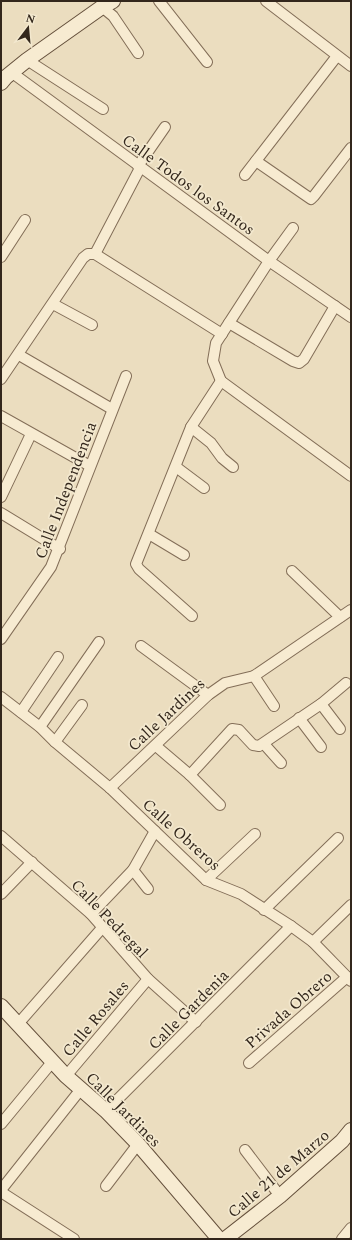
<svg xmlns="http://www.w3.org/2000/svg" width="352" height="1240" viewBox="0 0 352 1240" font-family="Spectral,serif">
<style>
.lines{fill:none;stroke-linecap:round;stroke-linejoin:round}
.street-casing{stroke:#836e58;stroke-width:12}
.secondary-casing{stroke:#65503c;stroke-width:16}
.street{stroke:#f7ebd1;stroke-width:10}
.secondary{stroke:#f7ebd1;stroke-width:14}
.labels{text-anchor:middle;stroke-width:3.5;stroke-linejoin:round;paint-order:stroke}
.street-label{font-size:16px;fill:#33271c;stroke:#f3e8ce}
</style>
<rect width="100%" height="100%" fill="#ebddbf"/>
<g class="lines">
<defs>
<g id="street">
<path d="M 159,1 L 207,62"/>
<path d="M 266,1 L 351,66"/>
<path d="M 102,7 L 113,16 L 138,53"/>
<path d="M 27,60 L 103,109"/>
<path d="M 11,72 L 269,261 L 351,317"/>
<path d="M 256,161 L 311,199 L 314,196 L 351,148"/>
<path d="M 138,166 L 165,127"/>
<path d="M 245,175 L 337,56"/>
<path d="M 95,254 L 140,168"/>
<path d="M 1,257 L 25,220"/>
<path d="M 53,304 L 92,325"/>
<path d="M 229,323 L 293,361 L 299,363 L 304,359 L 335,306"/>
<path d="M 19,355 L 112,409"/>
<path d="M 1,379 L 83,258 L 88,254 L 95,254 L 222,334"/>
<path d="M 221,381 L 213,361 L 216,343 L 269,261 L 293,228"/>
<path d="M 221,381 L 351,476"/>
<path d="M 1,416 L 90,466"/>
<path d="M 191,427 L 211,443 L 222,458 L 233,467"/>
<path d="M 176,467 L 204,488"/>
<path d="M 1,497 L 31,434"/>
<path d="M 1,513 L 60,549"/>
<path d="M 149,534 L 184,555"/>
<path d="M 292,571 L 340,617"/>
<path d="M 192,616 L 139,569 L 136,564 L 191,427 L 221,381"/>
<path d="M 1,639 L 51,567 L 126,376"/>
<path d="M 141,646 L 208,695"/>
<path d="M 254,676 L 274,706"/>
<path d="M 1,697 L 40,727 L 55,742 L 110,788 L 206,880 L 241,894 L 291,926 L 313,942 L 351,981"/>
<path d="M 321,704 L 340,729"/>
<path d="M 21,712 L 58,657"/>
<path d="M 299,718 L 321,747"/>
<path d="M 40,727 L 99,642"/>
<path d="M 55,742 L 82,705"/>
<path d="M 264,744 L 281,763"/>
<path d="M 156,746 L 190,775 L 220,805"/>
<path d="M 190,775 L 232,729 L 239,730 L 253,745 L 259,746 L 321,704 L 346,683"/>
<path d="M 110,788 L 208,695 L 225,683 L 254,676 L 351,610"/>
<path d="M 1,836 L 91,914 L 148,979 L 196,1022"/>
<path d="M 133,870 L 148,889"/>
<path d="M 206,880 L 255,834"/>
<path d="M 1,894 L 32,862"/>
<path d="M 264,910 L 338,838"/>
<path d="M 91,914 L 133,870 L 155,831"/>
<path d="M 313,942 L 351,905"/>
<path d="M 18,1024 L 102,928"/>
<path d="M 249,1063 L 347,977"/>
<path d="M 66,1076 L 148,979"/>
<path d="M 106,1111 L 291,926"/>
<path d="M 1,1124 L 53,1061"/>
<path d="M 245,1150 L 280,1196"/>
<path d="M 106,1186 L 138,1144"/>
<path d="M 1,1190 L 81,1089"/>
<path d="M 1,1192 L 74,1239"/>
<path d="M 342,1239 L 351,1228"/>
</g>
<g id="secondary">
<path d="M 1,83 L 6,77 L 27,60 L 102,7 L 113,1"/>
<path d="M 1,1006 L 66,1076 L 106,1111 L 138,1144 L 219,1239"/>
<path d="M 225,1239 L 280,1196 L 342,1141 L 351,1130"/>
</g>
</defs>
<use href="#street" class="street-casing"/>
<use href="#secondary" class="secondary-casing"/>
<use href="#street" class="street"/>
<use href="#secondary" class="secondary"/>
</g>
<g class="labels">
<g class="street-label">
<text transform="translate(189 184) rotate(36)" y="6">Calle Todos los Santos</text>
<text transform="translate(65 490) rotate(-69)" y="6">Calle Independencia</text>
<text transform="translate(166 714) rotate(-43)" y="6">Calle Jardines</text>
<text transform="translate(182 834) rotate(42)" y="6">Calle Obreros</text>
<text transform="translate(110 918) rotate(46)" y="6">Calle Pedregal</text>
<text transform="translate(188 1009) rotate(-45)" y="6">Calle Gardenia</text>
<text transform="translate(288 1009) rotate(-41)" y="6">Privada Obrero</text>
<text transform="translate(95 1018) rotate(-50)" y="6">Calle Rosales</text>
<text transform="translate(124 1109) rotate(45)" y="6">Calle Jardines</text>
<text transform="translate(278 1173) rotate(-40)" y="6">Calle 21 de Marzo</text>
</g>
</g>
<rect width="352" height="1240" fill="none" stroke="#33271c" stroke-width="4"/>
<g transform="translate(28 28) rotate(16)" stroke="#f3e8ce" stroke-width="3" paint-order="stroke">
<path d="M0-3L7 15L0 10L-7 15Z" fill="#33271c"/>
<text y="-6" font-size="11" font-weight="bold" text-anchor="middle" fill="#33271c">N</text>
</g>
</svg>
